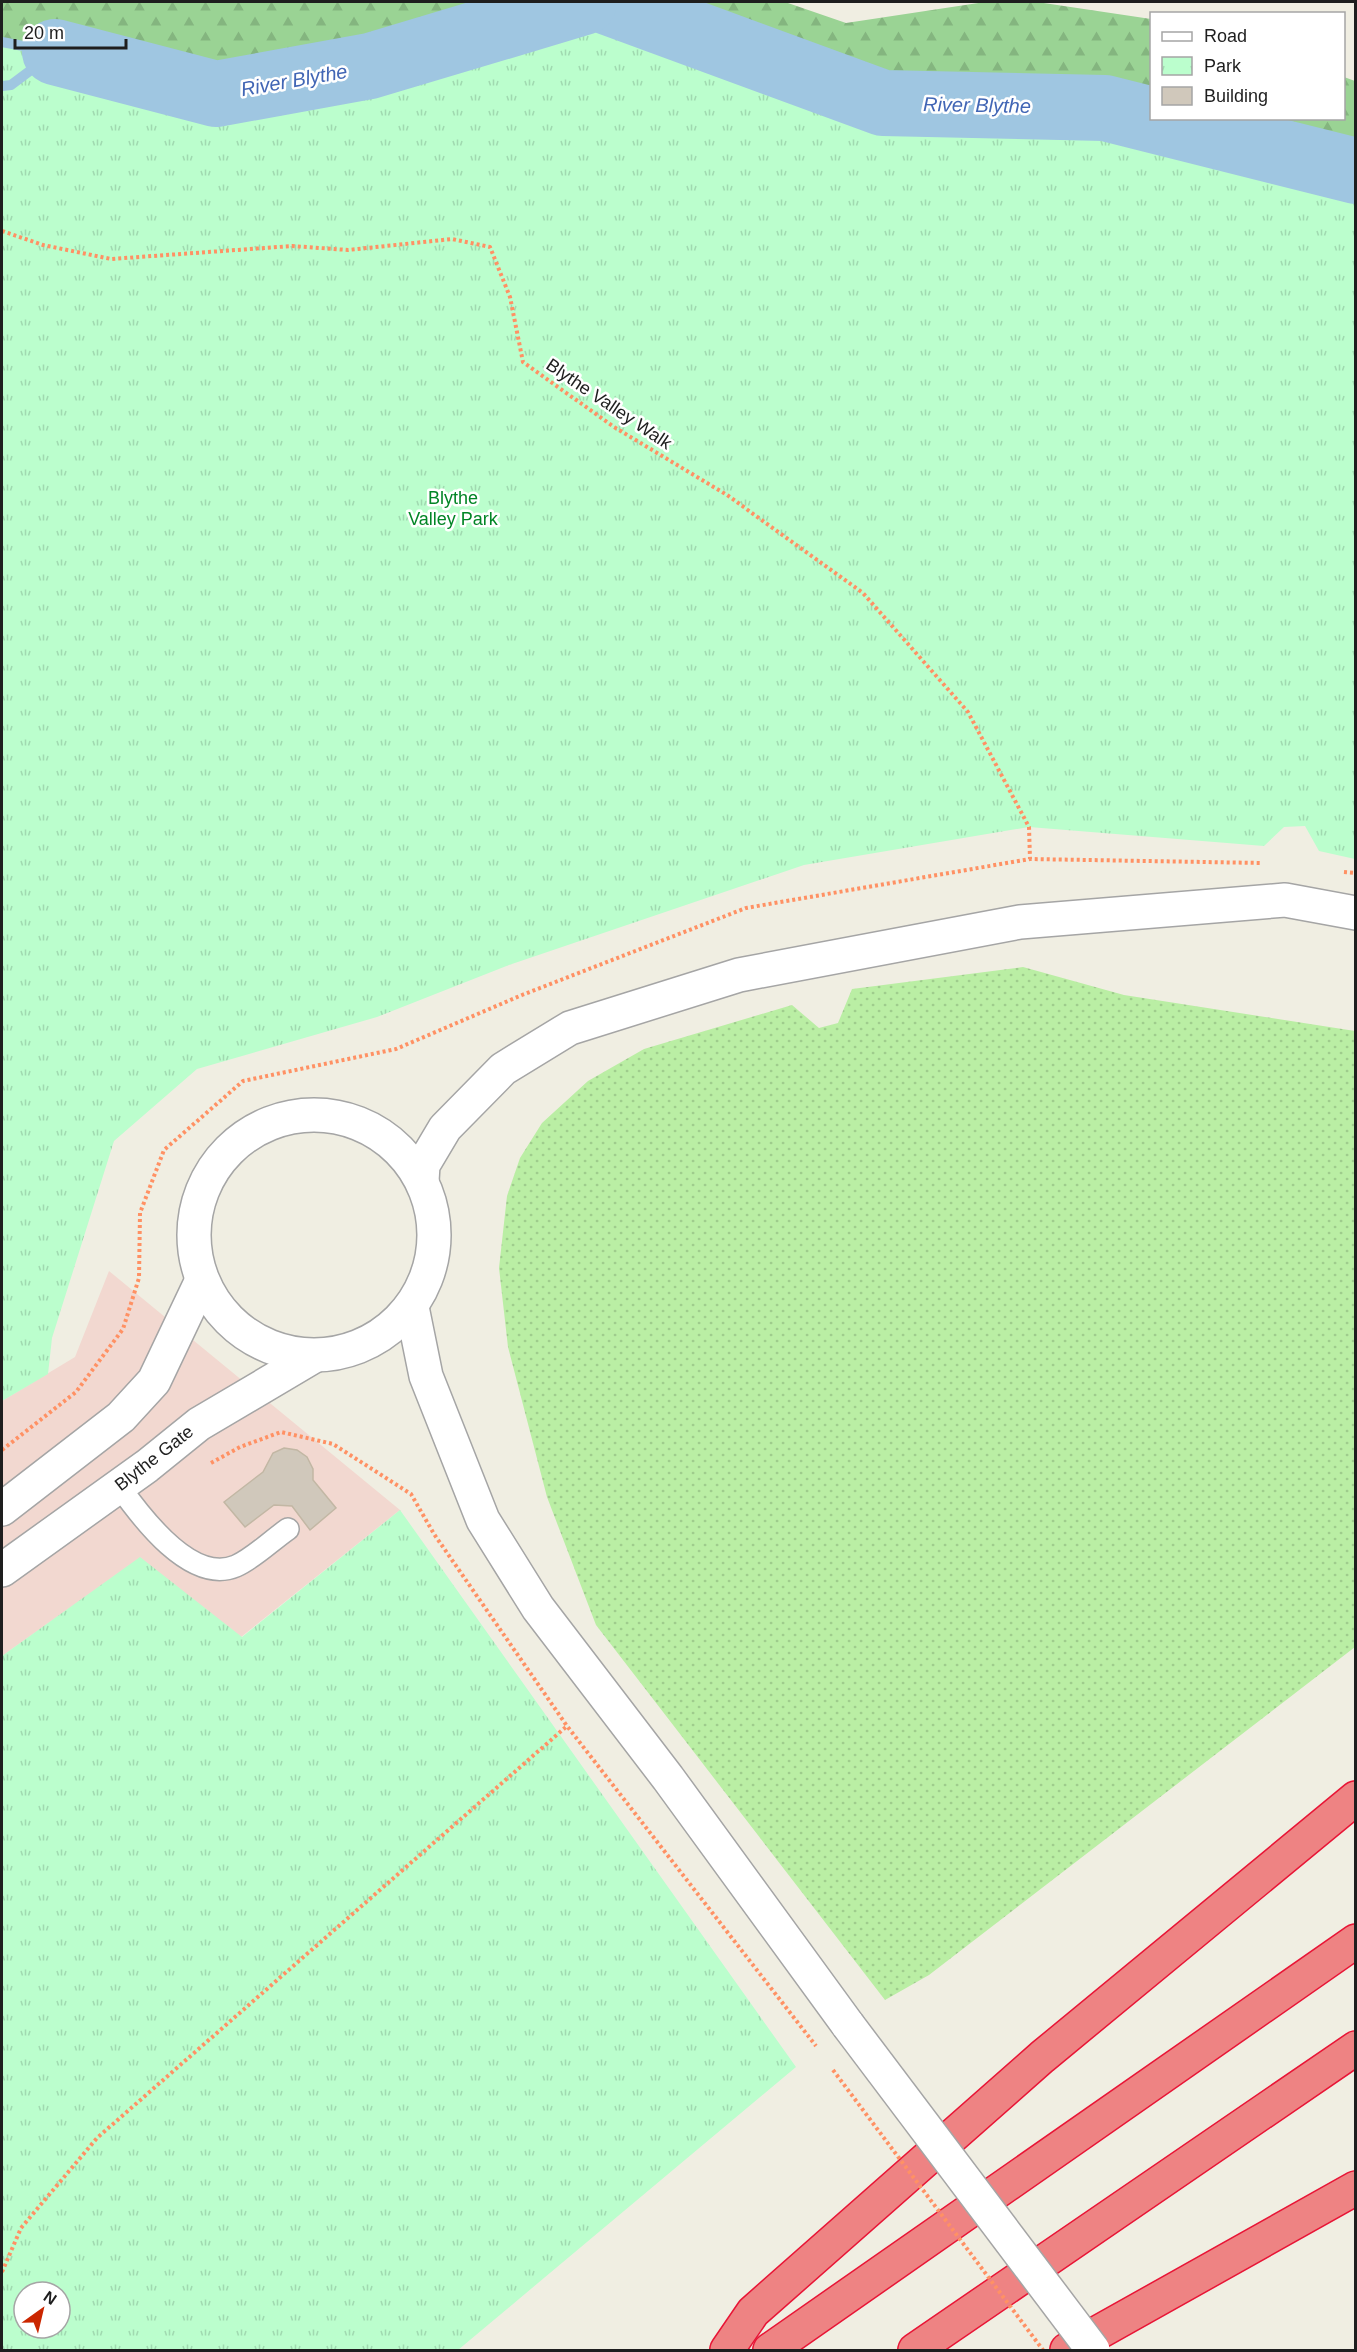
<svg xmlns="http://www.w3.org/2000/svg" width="1357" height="2352" viewBox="0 0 1357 2352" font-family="Helvetica,sans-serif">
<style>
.commercial{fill:#f2d8d0}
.grass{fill:url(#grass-dots)}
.forest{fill:url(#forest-firs)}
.park{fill:url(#park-tufts);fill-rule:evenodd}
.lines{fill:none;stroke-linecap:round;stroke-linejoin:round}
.stream{stroke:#9fc6e1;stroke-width:10}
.river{stroke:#9fc6e1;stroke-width:66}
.building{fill:#d0c8bb;stroke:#c2b7a4;stroke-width:1.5}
.lane-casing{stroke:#a5a5a5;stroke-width:24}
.street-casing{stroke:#a5a5a5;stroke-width:36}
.highway-casing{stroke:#e81536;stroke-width:36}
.path{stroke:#ff9164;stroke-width:4;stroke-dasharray:3 3;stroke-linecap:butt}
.lane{stroke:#fff;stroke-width:21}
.street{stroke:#fff;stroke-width:33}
.highway{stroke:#ee8383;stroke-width:33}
.street-bridge-casing{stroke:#a5a5a5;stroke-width:36;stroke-linecap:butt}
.path-bridge{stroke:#ff9164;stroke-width:4;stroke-dasharray:3 3;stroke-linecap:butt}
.street-bridge{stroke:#fff;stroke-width:33}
.labels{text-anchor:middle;stroke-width:5;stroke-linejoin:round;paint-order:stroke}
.street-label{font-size:18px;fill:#1e1e1e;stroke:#fff}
.park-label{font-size:18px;fill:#028526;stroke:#fff}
.water-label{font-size:20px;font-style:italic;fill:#4266b5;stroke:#fff}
</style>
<defs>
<pattern id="grass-dots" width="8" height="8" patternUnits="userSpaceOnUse" patternTransform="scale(1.5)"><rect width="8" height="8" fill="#baeea4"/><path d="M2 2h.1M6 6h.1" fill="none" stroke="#9fcc8d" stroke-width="1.8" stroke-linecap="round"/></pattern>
<pattern id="forest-firs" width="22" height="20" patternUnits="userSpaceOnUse" patternTransform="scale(1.5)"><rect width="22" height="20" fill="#9ad394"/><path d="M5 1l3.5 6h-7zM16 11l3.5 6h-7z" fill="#84b57f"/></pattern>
<pattern id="park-tufts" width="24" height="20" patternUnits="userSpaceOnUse" patternTransform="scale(1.5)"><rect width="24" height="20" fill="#bbfecd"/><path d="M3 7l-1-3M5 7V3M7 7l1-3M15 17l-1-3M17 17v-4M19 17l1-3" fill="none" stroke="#a0d9b0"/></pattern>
</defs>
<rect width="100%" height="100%" fill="#f0eee2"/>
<path class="commercial" d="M 109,1271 L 400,1510 L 241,1637 L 140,1558 L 2,1656 L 2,1401 L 75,1357 Z"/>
<path class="grass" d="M 1023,967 L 1124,995 L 1355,1031 L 1355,1647 L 929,1975 L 885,2000 L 596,1625 L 547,1497 L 508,1347 L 499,1268 L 507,1196 L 520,1158 L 542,1123 L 588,1081 L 644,1049 L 792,1005 L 819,1028 L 838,1023 L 852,989 Z"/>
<path class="forest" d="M 2,2 L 785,2 L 846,23 L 985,2 L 1037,2 L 1151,19 L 1152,118 L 1344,118 L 1344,77 L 1355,81 L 1355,425 L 2,484 Z"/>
<g class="park">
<path d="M 584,2 L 608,2 L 883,103 L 1105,108 L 1355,171 L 1355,859 L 1319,851 L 1305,826 L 1284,827 L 1264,846 L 1029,827 L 804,865 L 509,965 L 377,1017 L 197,1069 L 114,1141 L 52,1338 L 48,1374 L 2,1401 L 2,42 L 55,52 L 216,94 L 370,66 Z"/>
<path d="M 400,1510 L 796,2067 L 458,2350 L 2,2350 L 2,1656 L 140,1557 L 242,1637 ZM 24,2292 L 60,2292 L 60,2328 L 24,2328 Z"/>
</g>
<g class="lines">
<g class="stream">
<path d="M 2,42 L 55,52"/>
<path d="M 2,86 L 11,85 L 55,52"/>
</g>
<g class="river">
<path d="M 608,2 L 883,103 L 1105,108 L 1356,171"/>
<path d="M 55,52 L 216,94 L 370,66 L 584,2"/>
</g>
</g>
<path class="building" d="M 284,1448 L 297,1450 L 307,1457 L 313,1469 L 313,1480 L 336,1508 L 310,1530 L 292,1506 L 274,1505 L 245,1527 L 224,1502 L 263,1472 L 273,1453 Z"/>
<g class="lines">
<defs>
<path id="lane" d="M 119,1486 C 141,1517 191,1585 236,1566 C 254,1558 272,1540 288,1529"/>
<g id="street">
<circle cx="314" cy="1235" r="120"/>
<path d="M 422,1181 L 423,1165 L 445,1128 L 503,1069 L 570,1028 L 739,975 L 1020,922 L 1285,900 L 1356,913"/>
<path d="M 412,1307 L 426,1376 L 483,1520 L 538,1608 L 668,1778 L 848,2025"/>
<path d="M 2,1509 L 121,1417 L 154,1381 L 202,1280"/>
<path d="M 2,1570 L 147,1466 L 199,1424 L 314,1356"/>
</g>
<g id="highway">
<path d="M 727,2350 L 753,2312 L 1042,2057 L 1356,1798"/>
<path d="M 770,2350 L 1356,1941"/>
<path d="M 915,2350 L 1356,2048"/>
<path d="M 1067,2350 L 1356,2188"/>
</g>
</defs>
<use href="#lane" class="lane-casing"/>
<use href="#street" class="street-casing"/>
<use href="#highway" class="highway-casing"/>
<g class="path">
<path d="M 2,231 L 43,245 L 111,259 L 292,246 L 348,250 L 452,239 L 490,247 L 510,297 L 523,362 L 614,427 L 727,495 L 863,593 L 968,712 L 1029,827 L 1030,859"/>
<path d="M 1344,872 L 1356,873"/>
<path d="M 2,1450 L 76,1392 L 123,1329 L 139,1278 L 140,1213 L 164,1150 L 243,1081 L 396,1049 L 522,995 L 746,908 L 1030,859 L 1262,863"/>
<path d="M 211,1463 L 240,1447 L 281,1432 L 333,1444 L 411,1494 L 434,1534 L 567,1726 L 816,2046"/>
<path d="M 2,2272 L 21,2228 L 97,2138 L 567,1726"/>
</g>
<use href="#lane" class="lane"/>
<use href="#street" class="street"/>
<use href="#highway" class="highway"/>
<defs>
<path id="street-bridge" d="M 848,2025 L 1093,2350"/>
</defs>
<use href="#street-bridge" class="street-bridge-casing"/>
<path class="path-bridge" d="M 833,2070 L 1043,2350"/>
<use href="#street-bridge" class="street-bridge"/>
</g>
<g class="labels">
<g class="street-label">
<text transform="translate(609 404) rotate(34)" y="6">Blythe Valley Walk</text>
<text transform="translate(154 1458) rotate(-38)" y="6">Blythe Gate</text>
</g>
<g class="park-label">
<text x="453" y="504">Blythe<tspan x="453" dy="21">Valley Park</tspan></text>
</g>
<g class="water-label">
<text transform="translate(294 80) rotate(-10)" y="7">River Blythe</text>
<text transform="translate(977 105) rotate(1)" y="7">River Blythe</text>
</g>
</g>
<rect width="1357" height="2352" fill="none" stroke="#1e1e1e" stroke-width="6"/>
<rect x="1150" y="12" width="195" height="108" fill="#ffffff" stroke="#a5a5a5" stroke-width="1.5"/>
<rect x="1162" y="32" width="30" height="9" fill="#ffffff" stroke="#a5a5a5" stroke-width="1.5"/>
<text x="1204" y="42" font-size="18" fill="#1e1e1e">Road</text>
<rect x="1162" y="57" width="30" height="18" fill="url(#park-tufts)" stroke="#a5a5a5" stroke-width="1.5"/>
<text x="1204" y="72" font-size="18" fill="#1e1e1e">Park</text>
<rect x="1162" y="87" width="30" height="18" fill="#d0c8bb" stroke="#a5a5a5" stroke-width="1.5"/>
<text x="1204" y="102" font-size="18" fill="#1e1e1e">Building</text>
<g transform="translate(42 2310) rotate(34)"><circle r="28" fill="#ffffff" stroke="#a5a5a5" stroke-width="1.5"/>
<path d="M0-4.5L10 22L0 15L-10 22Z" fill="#cb2600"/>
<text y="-9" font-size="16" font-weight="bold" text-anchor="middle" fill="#1e1e1e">N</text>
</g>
<path d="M15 39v9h111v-9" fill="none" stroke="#1e1e1e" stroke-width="3"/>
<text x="24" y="39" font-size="18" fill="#1e1e1e" stroke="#ffffff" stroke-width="4.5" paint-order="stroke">20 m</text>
</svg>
